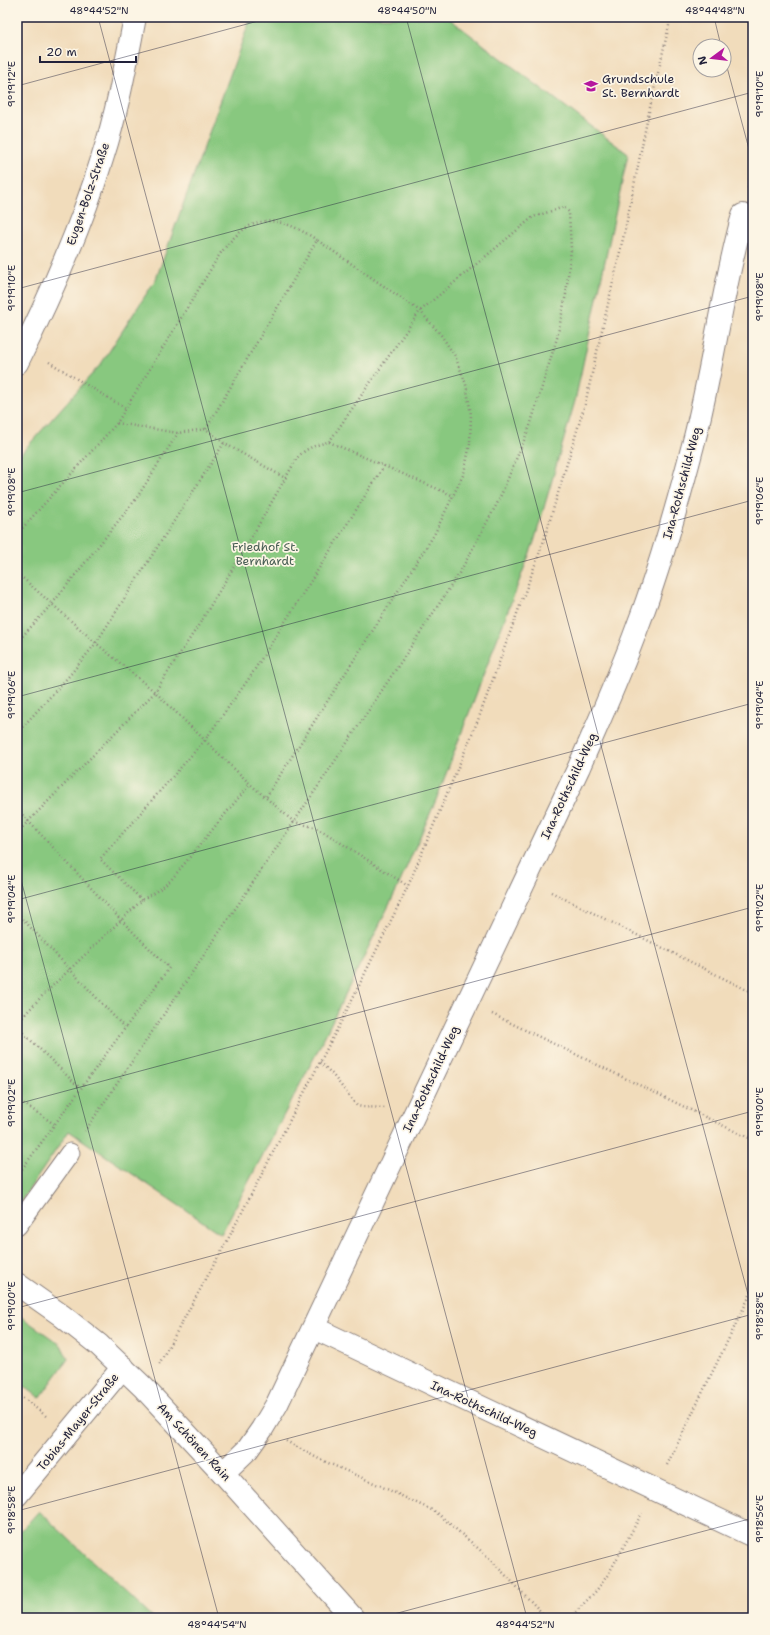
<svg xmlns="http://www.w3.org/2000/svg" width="770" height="1635" viewBox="0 0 770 1635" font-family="'Shantell Sans',sans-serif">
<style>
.green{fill:#88c87f;stroke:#55755d}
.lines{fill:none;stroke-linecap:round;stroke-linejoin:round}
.service-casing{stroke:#8a7f7b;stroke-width:21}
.minor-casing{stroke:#8a7f7b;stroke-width:24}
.path{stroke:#8a7f7b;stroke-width:2.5;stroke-dasharray:1 3;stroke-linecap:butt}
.service{stroke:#fff;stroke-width:19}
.minor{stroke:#fff;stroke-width:22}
.ticks{fill:none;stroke:#22223b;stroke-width:1;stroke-opacity:0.45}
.labels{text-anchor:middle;stroke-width:3.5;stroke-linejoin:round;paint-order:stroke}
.poi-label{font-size:12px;fill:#22223b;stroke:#fcf5e5;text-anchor:start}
.street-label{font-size:12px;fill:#22223b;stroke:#fcf5e5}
.park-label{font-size:12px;fill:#465c53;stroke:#fcf5e5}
.neatline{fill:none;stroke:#22223b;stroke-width:1.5}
.ticks-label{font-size:10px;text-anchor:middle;fill:#22223b}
</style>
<rect width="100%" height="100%" fill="#fcf5e5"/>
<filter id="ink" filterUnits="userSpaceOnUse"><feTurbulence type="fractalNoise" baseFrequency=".025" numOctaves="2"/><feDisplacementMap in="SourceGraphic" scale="8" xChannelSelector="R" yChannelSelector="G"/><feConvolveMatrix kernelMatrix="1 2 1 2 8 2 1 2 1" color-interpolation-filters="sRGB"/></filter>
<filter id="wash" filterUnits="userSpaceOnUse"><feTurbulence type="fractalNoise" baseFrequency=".012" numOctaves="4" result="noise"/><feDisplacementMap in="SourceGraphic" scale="16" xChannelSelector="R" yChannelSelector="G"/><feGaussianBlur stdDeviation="0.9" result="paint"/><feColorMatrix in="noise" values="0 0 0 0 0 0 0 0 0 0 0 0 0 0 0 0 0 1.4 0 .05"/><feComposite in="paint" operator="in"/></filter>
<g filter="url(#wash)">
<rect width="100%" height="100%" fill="#f1dcbb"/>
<g class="green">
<path d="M 251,17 L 447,17 L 628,154 L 575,401 L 534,542 L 436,800 L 397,889 L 315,1056 L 221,1234 L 69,1131 L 17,1207 L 17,458 L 101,364 L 156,279 Z"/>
<path d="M 17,1314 L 61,1345 L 68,1359 L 40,1398 L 17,1381 Z"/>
<path d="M 39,1511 L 153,1618 L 17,1618 L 17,1535 Z"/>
</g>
</g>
<g filter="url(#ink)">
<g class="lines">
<defs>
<path id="service" d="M 17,1226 L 70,1153"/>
<g id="minor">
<path d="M 17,363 C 50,297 80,230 102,159 C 117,113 126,64 135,17"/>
<path d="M 17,1284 L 61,1315 L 99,1345 L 143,1387 L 223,1473 L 353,1618"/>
<path d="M 314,1328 L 753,1536"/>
<path d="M 223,1473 L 248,1449 L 262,1429 L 277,1404 L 579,767 C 599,721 620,675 637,628 C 660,568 677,507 693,445 C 713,369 722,290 743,215"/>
<path d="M 17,1495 L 123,1367"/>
</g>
</defs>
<use href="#service" class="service-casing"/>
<use href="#minor" class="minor-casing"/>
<g class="path">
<path d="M 747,17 L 753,18"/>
<path d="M 748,188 L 753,163"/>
<path d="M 49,362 L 125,408"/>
<path d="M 117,423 L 178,433 L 206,429 L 224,443 L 285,478"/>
<path d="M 206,429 L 317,240 L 420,311 L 441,335 L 455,356 L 466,384 L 471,415 L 470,444 L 464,473 L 434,535 L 266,797"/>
<path d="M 329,442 L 454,496"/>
<path d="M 17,534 L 117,423 L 220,254 C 250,213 276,213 317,240"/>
<path d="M 17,573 L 96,643 L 155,692 L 250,784 L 294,822 L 314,827 L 324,832 L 408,886"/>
<path d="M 17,642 L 52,604 L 136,499 L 178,433"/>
<path d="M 17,733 L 70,675 L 96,643 L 224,443"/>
<path d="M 17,809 L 121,920 L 169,968 L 22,1169 L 17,1166"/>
<path d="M 17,833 L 155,692 L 200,623 L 247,545 L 297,458 C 306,448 315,445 329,442 L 420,311 L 533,217 L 564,207 L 569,212 L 571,249 L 566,294 L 557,338 L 530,426 L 499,500 L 460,572 L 424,627 L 329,770 L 85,1131"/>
<path d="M 551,892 L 753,993"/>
<path d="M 142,900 L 100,859 L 205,740 L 248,680 L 384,466"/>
<path d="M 17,913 L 124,1027"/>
<path d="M 492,1014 L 753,1140"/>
<path d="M 17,1023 L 42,996 L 142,900 L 163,887 L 171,880 L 250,784"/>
<path d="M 17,1027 L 80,1088"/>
<path d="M 320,1062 L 332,1074 L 357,1106 L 363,1107 L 387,1108"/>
<path d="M 17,1099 L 54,1124"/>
<path d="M 159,1364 L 227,1241 L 345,1014 L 408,886 L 478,720 L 543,543 L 585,404 L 625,230 L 648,116 L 671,17"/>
<path d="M 17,1393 L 46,1416"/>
<path d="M 286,1441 L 319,1459 L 374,1483 L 436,1512 L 487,1556 L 547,1618"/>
<path d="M 667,1465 L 753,1289"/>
<path d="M 570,1618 L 597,1590 L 609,1573 L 642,1513"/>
</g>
<use href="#service" class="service"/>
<use href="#minor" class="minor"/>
</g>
</g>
<path class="ticks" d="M 98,17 L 527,1618M 406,17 L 753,1313M 714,17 L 721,46M 724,56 L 753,164M 17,86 L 273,17M 17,289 L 753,92M 17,493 L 753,296M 17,697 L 753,500M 17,865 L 219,1618M 17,900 L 753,703M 17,1104 L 753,907M 17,1308 L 753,1111M 17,1511 L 753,1314M 379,1618 L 753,1518"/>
<defs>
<symbol id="school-bare" viewBox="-9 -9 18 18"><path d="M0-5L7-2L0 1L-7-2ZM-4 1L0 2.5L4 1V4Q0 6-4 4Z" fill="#b5179e" stroke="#fcf5e5" stroke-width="2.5" paint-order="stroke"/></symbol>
</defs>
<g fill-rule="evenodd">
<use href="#school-bare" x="581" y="76" width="20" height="20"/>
</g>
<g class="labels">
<g class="poi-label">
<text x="602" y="83">Grundschule<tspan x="602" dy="14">St. Bernhardt</tspan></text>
</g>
<g class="street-label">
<text transform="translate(88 194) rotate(-71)" y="4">Eugen-Bolz-Straße</text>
<text transform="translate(682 483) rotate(-75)" y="4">Ina-Rothschild-Weg</text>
<text transform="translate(569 786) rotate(-65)" y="4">Ina-Rothschild-Weg</text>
<text transform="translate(431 1079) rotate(-65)" y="4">Ina-Rothschild-Weg</text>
<text transform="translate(484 1409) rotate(25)" y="4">Ina-Rothschild-Weg</text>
<text transform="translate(78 1422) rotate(-51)" y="4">Tobias-Mayer-Straße</text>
<text transform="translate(194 1442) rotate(47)" y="4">Am Schönen Rain</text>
</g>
<g class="park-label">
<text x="265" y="551">Friedhof St.<tspan x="265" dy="14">Bernhardt</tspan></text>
</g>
</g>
<rect width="770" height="1635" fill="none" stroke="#fcf5e5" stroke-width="44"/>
<g transform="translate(712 58) rotate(255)"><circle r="19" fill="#fcf5e5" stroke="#a5a1a1"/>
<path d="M0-3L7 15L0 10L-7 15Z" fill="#b5179e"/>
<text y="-6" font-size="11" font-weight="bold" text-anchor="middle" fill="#22223b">N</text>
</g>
<path d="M40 56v6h96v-6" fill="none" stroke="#22223b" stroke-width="2"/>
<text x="46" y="56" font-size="12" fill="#22223b" stroke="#fcf5e5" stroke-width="3" paint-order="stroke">20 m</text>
<rect x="22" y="22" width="726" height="1591" class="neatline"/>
<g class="ticks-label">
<text x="99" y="14">48°44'52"N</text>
<text x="407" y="14">48°44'50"N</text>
<text x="715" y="14">48°44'48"N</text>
<text transform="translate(11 84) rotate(-90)" y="4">9°19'12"E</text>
<text transform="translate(759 94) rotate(-90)" y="4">9°19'10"E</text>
<text transform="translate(11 288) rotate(-90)" y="4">9°19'10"E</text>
<text transform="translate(759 297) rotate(-90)" y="4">9°19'08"E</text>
<text transform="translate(11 492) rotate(-90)" y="4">9°19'08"E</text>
<text transform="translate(759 501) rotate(-90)" y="4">9°19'06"E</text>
<text transform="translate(11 695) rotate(-90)" y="4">9°19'06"E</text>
<text transform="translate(759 705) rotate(-90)" y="4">9°19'04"E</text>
<text transform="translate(11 899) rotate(-90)" y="4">9°19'04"E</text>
<text transform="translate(759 908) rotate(-90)" y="4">9°19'02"E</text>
<text transform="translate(11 1103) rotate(-90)" y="4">9°19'02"E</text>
<text transform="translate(759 1112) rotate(-90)" y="4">9°19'00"E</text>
<text transform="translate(11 1306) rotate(-90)" y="4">9°19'00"E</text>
<text transform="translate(759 1316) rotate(-90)" y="4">9°18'58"E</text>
<text transform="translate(11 1510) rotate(-90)" y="4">9°18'58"E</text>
<text transform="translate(759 1519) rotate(-90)" y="4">9°18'56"E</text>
<text x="217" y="1628">48°44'54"N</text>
<text x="525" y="1628">48°44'52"N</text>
</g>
</svg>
